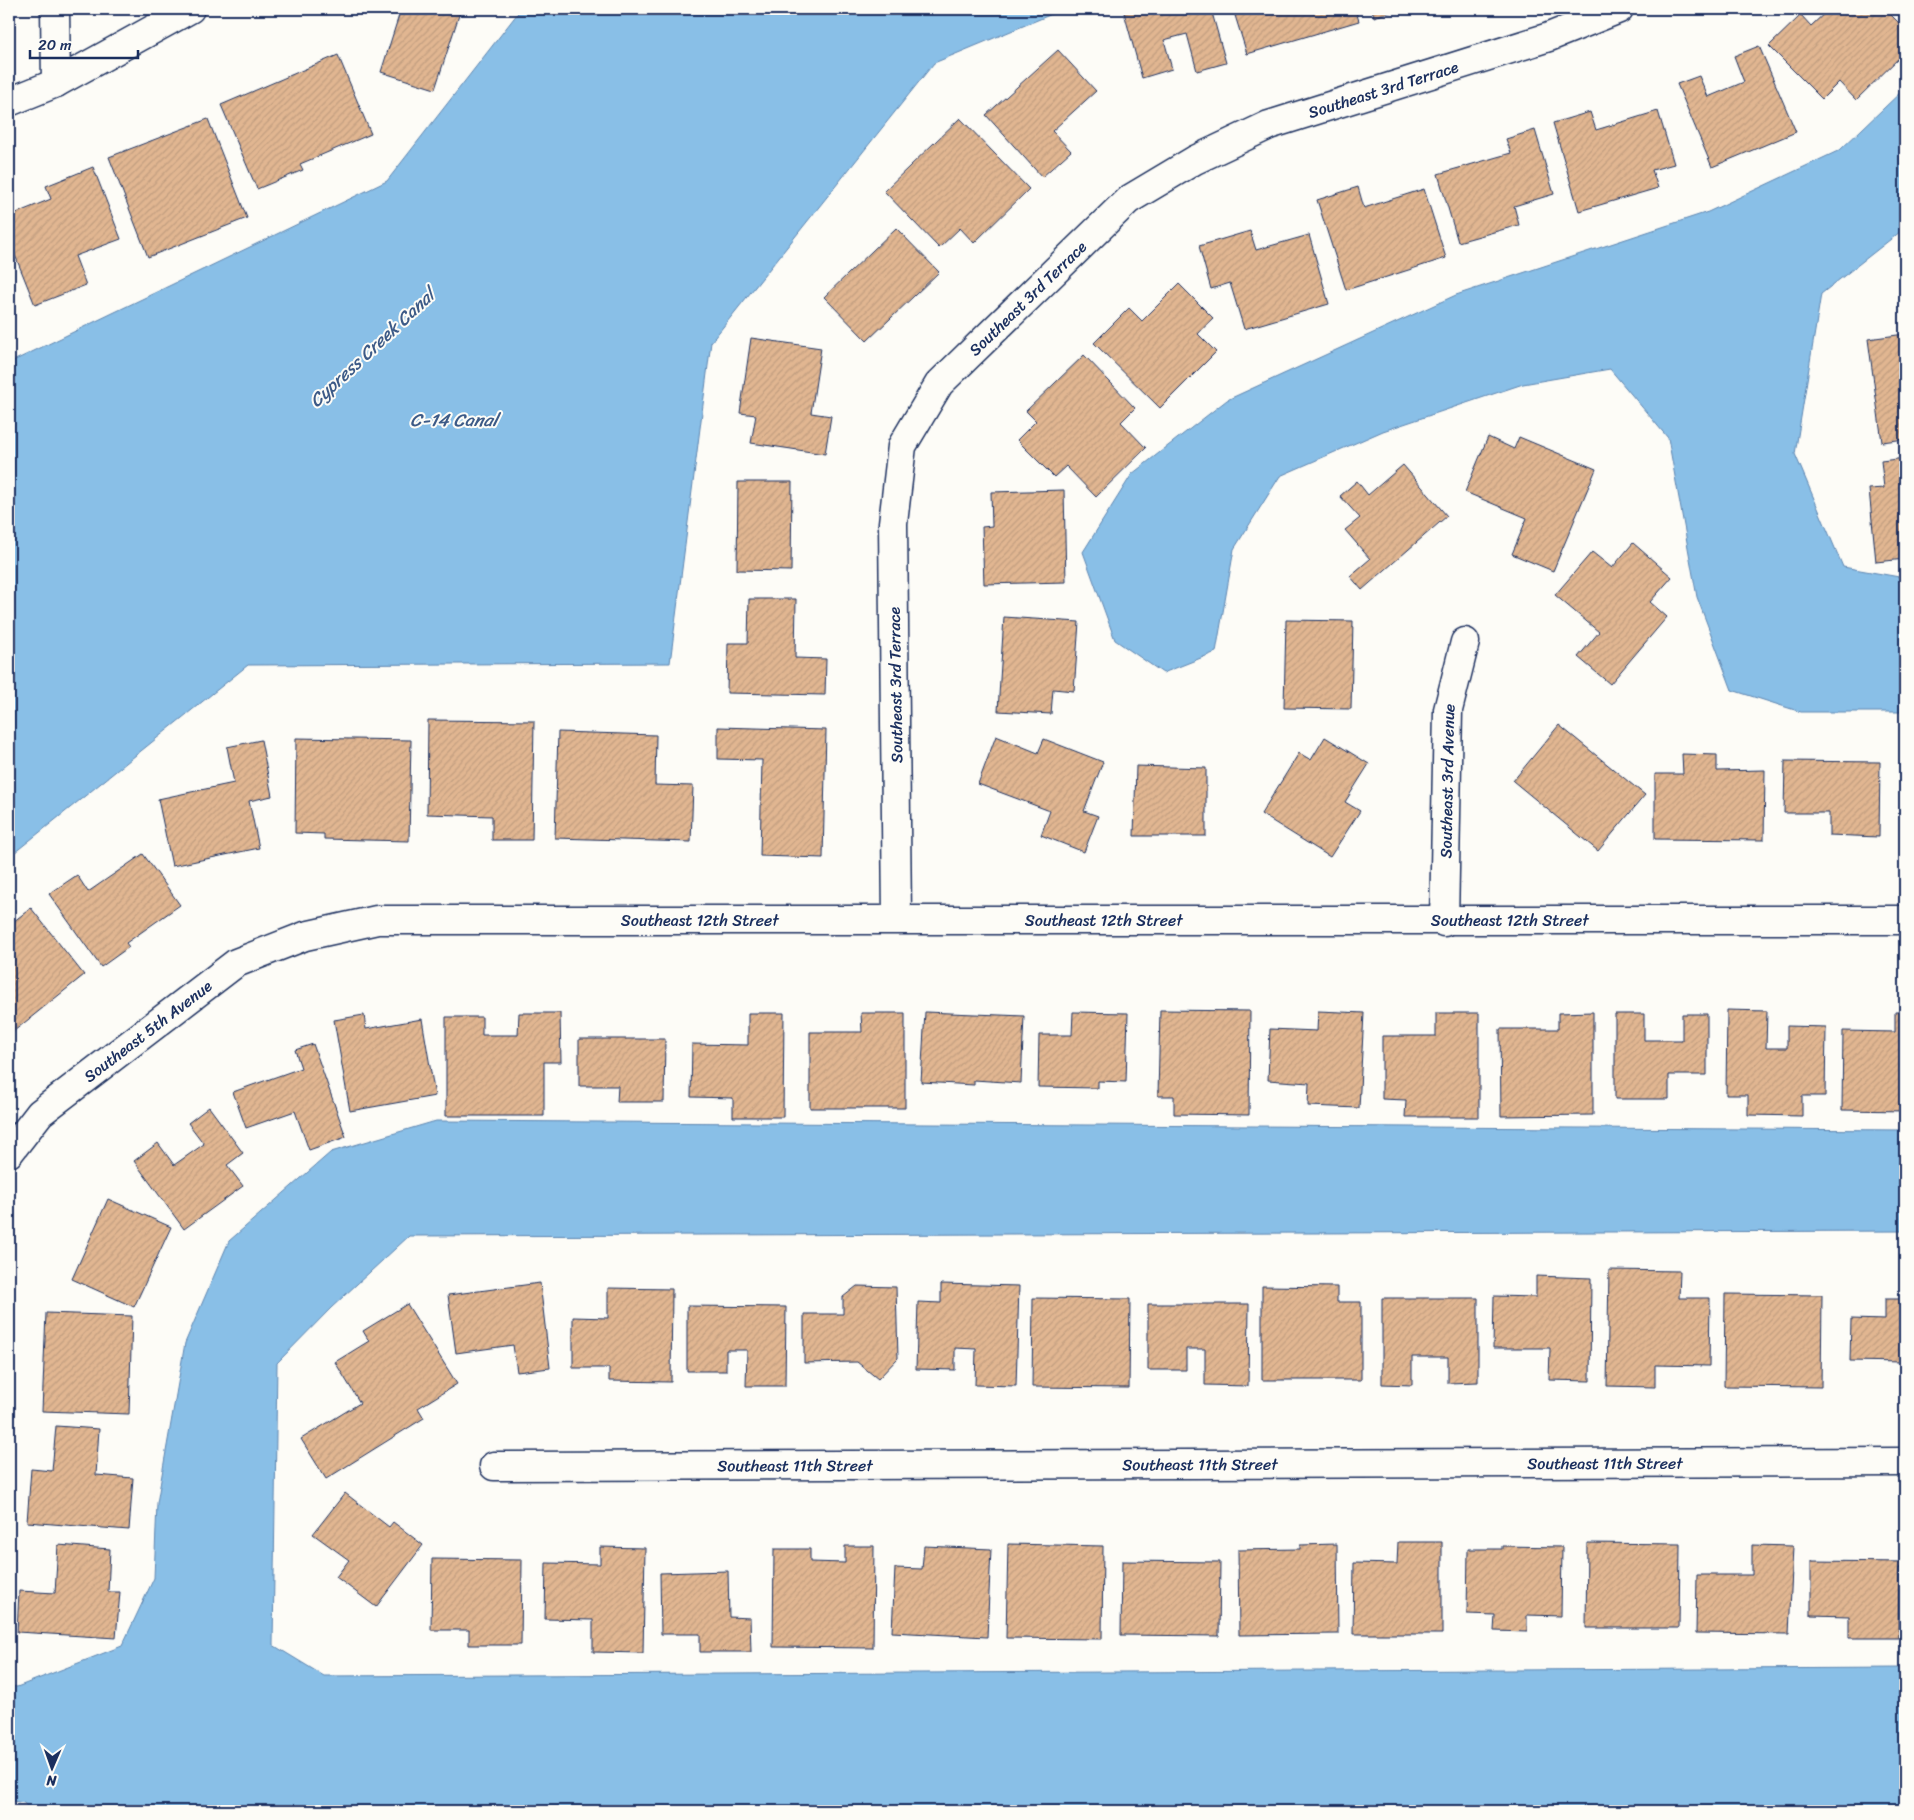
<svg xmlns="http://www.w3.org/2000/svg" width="1914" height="1820" viewBox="0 0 1914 1820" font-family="Sriracha,sans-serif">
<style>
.water{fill:#89bfe7;stroke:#5d85b0}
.building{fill:url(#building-hatch);stroke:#1b2f5e}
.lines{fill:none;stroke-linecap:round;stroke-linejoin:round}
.minor-casing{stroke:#1b2f5e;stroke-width:31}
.minor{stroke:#fdfcf7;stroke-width:28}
.labels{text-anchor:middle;stroke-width:4;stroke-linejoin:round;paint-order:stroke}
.street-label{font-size:16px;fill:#1b2f5e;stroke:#fdfcf7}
.water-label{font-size:18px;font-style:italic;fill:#3c5a87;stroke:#fdfcf7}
</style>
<defs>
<pattern id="building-hatch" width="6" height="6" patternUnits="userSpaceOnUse" patternTransform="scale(1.25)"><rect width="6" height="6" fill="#e1b691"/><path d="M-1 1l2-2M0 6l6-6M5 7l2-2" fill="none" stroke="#c09d7f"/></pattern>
</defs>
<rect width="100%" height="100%" fill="#fdfcf7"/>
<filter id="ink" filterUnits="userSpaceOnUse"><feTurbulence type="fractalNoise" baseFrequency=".02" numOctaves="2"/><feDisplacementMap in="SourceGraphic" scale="10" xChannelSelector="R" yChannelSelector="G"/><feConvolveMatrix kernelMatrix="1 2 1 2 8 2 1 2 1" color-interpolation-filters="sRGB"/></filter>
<g filter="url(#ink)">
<g class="water">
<path d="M 521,9 L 1064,9 L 934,63 L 711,342 L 670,663 L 248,665 L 9,857 L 9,363 L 387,181 Z"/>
<path d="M 1905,88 L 1905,228 L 1821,294 L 1795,454 L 1843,567 L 1905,578 L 1905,712 L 1801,712 L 1732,690 L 1697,597 L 1668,438 L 1610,369 L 1523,384 L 1383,431 L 1280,476 L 1234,549 L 1216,652 L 1163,673 L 1115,640 L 1083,552 L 1132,474 L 1227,400 L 1456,295 L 1708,212 L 1840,150 Z"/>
<path d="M 436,1121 L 1905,1130 L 1905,1231 L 409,1236 L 331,1308 L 277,1363 L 273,1645 L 324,1676 L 1905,1668 L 1905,1811 L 31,1811 L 24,1803 L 9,1800 L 9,1686 L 17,1687 L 122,1646 L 154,1578 L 157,1503 L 185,1343 L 229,1241 L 331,1152 Z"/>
</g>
<g class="building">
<path d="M 401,9 L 461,9 L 435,89 L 381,72 Z"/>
<path d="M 1123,9 L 1211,9 L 1226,63 L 1197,71 L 1187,34 L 1164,40 L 1172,69 L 1142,78 Z"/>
<path d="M 1233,9 L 1355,9 L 1359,21 L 1247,54 Z"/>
<path d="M 1372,9 L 1400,9 L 1374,17 Z"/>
<path d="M 1829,9 L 1885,9 L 1905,29 L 1905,52 L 1856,100 L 1839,82 L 1822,99 L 1769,46 L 1801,15 L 1811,26 Z"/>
<path d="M 1759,46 L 1796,132 L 1712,167 L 1677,84 L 1699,76 L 1708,97 L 1744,82 L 1734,56 Z"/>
<path d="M 1058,50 L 1096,91 L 1052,131 L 1071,151 L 1042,177 L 986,115 Z"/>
<path d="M 338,55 L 371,134 L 300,164 L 303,170 L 257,189 L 221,105 Z"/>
<path d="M 1658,111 L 1674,164 L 1652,170 L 1658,188 L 1579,211 L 1553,123 L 1590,112 L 1596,130 Z"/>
<path d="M 960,118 L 1029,189 L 974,243 L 960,228 L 939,248 L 884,191 Z"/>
<path d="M 208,119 L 247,218 L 148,257 L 109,157 Z"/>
<path d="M 1535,130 L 1554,194 L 1514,206 L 1519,225 L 1458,242 L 1438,174 L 1511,153 L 1506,139 Z"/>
<path d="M 93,167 L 121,239 L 75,256 L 86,285 L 35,305 L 9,240 L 9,216 L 51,199 L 46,186 Z"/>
<path d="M 1358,187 L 1364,208 L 1424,189 L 1446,258 L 1346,290 L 1317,200 Z"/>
<path d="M 896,228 L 939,272 L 867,341 L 824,297 Z"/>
<path d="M 1250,231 L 1256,250 L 1309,235 L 1329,304 L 1244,329 L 1230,283 L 1211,289 L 1199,246 Z"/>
<path d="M 1179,284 L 1213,318 L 1198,334 L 1216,352 L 1160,408 L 1094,343 L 1129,308 L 1142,321 Z"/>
<path d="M 1905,334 L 1905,439 L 1882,442 L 1868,339 Z"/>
<path d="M 751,338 L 821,348 L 811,413 L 831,416 L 825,454 L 751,443 L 756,415 L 740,413 Z"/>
<path d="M 1084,355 L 1135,408 L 1121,422 L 1146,448 L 1096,497 L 1066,466 L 1054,477 L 1017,440 L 1036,421 L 1026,411 Z"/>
<path d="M 1488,437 L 1514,449 L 1519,437 L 1596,469 L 1553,571 L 1512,554 L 1527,518 L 1465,492 Z"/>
<path d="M 1905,458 L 1905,559 L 1876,562 L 1869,489 L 1884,488 L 1881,461 Z"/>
<path d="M 1403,465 L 1447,516 L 1362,590 L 1350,576 L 1370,559 L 1345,530 L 1360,518 L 1340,496 L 1357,481 L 1368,495 Z"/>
<path d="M 738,482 L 792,482 L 791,571 L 737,570 Z"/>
<path d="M 1064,490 L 1066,582 L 984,584 L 982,527 L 992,526 L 991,492 Z"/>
<path d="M 1633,543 L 1672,577 L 1650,602 L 1667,617 L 1610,684 L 1578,657 L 1599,632 L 1555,595 L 1592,552 L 1612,568 Z"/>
<path d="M 749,599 L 796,599 L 795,658 L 826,659 L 825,695 L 727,693 L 728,643 L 748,643 Z"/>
<path d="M 1004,617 L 1079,622 L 1074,691 L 1053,689 L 1051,714 L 998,711 Z"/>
<path d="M 1286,620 L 1353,621 L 1351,709 L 1284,708 Z"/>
<path d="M 428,720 L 534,721 L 532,840 L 492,840 L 492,816 L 427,814 Z"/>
<path d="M 1559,725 L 1645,795 L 1598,851 L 1513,781 Z"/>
<path d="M 718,727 L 826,730 L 823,858 L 760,856 L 762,760 L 718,759 Z"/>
<path d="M 558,732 L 656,735 L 655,785 L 693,786 L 691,842 L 555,838 Z"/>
<path d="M 996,736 L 1038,753 L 1044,739 L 1103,762 L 1084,811 L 1098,816 L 1084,852 L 1041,835 L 1050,811 L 978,784 Z"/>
<path d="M 1325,737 L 1369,764 L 1345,802 L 1360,811 L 1330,857 L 1261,814 L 1299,753 L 1311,760 Z"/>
<path d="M 296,738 L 411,740 L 409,841 L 324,839 L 324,834 L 295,833 Z"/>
<path d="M 261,740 L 272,796 L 249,801 L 259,848 L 172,866 L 158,799 L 234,783 L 227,747 Z"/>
<path d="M 1682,754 L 1717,755 L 1717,771 L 1765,770 L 1764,840 L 1655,839 L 1655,774 L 1683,774 Z"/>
<path d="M 1785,761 L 1880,762 L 1879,837 L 1829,835 L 1829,813 L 1784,813 Z"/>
<path d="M 1136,766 L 1206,768 L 1206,836 L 1134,836 Z"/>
<path d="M 1903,768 L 1905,768 L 1905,818 L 1902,818 Z"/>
<path d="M 143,854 L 180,905 L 126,943 L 129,947 L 101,967 L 49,894 L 77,875 L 88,892 Z"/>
<path d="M 31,908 L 84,975 L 9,1035 L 9,952 L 13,948 L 9,943 L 9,925 Z"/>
<path d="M 1160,1010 L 1250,1011 L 1249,1115 L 1174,1114 L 1174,1096 L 1158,1096 Z"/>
<path d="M 1727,1010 L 1767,1011 L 1766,1048 L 1787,1048 L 1787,1026 L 1826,1027 L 1825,1096 L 1802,1096 L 1802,1116 L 1748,1115 L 1748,1095 L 1726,1095 Z"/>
<path d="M 1318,1011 L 1364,1013 L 1359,1108 L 1308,1106 L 1309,1083 L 1268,1080 L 1270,1029 L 1317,1031 Z"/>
<path d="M 925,1012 L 1024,1016 L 1021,1083 L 974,1080 L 974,1085 L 921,1082 Z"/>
<path d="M 1073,1012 L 1128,1013 L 1126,1082 L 1098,1081 L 1098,1088 L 1038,1087 L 1039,1035 L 1072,1035 Z"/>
<path d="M 1593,1012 L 1593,1115 L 1501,1116 L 1500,1029 L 1558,1029 L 1558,1013 Z"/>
<path d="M 1895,1012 L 1905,1012 L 1905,1111 L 1842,1110 L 1843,1031 L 1895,1032 Z"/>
<path d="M 519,1013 L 560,1013 L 561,1062 L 544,1062 L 544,1116 L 446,1116 L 446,1017 L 482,1017 L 482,1035 L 518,1035 Z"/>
<path d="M 748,1013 L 784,1013 L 783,1117 L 733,1117 L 733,1098 L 691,1097 L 692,1044 L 748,1045 Z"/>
<path d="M 861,1013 L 905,1013 L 905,1108 L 810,1108 L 810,1032 L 862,1032 Z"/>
<path d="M 1436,1013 L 1479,1013 L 1479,1117 L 1405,1117 L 1406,1100 L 1382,1099 L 1382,1036 L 1436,1036 Z"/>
<path d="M 1615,1014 L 1644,1014 L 1644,1040 L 1682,1040 L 1682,1014 L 1707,1014 L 1707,1075 L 1669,1075 L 1669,1099 L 1615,1099 Z"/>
<path d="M 364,1015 L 366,1029 L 422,1019 L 435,1096 L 350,1111 L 334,1020 Z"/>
<path d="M 579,1039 L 665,1039 L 664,1102 L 617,1102 L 618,1086 L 579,1086 Z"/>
<path d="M 313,1044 L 346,1137 L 309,1150 L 295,1111 L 246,1128 L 233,1092 L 301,1068 L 295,1050 Z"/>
<path d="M 209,1107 L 243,1153 L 227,1165 L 243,1186 L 184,1229 L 134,1161 L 158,1143 L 174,1165 L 204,1144 L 188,1123 Z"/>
<path d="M 108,1199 L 171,1227 L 134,1307 L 72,1279 Z"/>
<path d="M 1609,1270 L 1680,1271 L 1679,1298 L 1710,1298 L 1709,1366 L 1655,1365 L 1655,1387 L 1607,1386 Z"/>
<path d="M 1536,1276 L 1591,1278 L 1590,1381 L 1549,1380 L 1550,1348 L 1493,1348 L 1494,1296 L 1536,1297 Z"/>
<path d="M 540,1283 L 550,1368 L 517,1372 L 513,1345 L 456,1353 L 448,1295 Z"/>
<path d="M 941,1284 L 1019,1286 L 1016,1386 L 975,1385 L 976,1349 L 955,1348 L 955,1370 L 916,1369 L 918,1302 L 941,1303 Z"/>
<path d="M 857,1286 L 896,1287 L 898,1358 L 878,1379 L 857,1362 L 804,1363 L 804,1314 L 843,1314 L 843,1297 Z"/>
<path d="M 1262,1286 L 1337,1287 L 1337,1302 L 1361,1302 L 1361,1380 L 1262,1380 Z"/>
<path d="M 608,1288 L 672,1289 L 671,1382 L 609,1381 L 609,1368 L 573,1368 L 573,1317 L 608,1318 Z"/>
<path d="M 1725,1294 L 1822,1295 L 1821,1387 L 1724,1386 Z"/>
<path d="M 1033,1298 L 1130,1299 L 1129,1388 L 1032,1387 Z"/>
<path d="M 1382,1298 L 1478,1298 L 1478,1382 L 1448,1383 L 1448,1357 L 1412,1357 L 1412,1385 L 1382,1384 Z"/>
<path d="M 1885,1299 L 1905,1299 L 1905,1378 L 1902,1378 L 1902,1362 L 1850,1361 L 1851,1319 L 1885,1320 Z"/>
<path d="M 407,1304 L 457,1384 L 418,1408 L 424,1418 L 326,1479 L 301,1439 L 360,1403 L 335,1362 L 369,1341 L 363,1331 Z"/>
<path d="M 1148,1304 L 1249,1304 L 1248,1386 L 1205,1385 L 1205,1349 L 1186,1349 L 1186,1370 L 1148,1370 Z"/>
<path d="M 687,1306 L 786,1307 L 785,1386 L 746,1386 L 747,1350 L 726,1350 L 726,1371 L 687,1371 Z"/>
<path d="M 46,1313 L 132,1316 L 129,1414 L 42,1411 Z"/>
<path d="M 56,1426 L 99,1429 L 96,1475 L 133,1478 L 129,1530 L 27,1522 L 31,1469 L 52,1471 Z"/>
<path d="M 345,1493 L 389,1527 L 393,1522 L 423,1545 L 376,1607 L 336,1577 L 349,1560 L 313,1534 Z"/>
<path d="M 1398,1542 L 1442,1542 L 1442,1634 L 1353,1634 L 1354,1563 L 1397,1564 Z"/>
<path d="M 1587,1543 L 1680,1544 L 1679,1628 L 1586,1628 Z"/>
<path d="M 1008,1544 L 1103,1546 L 1102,1639 L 1006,1638 Z"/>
<path d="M 1337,1544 L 1338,1634 L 1239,1635 L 1238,1550 L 1300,1549 L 1300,1545 Z"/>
<path d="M 58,1545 L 110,1549 L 108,1592 L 120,1592 L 116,1638 L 17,1632 L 19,1591 L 55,1593 Z"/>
<path d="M 1752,1545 L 1793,1546 L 1789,1634 L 1696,1633 L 1697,1575 L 1752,1575 Z"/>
<path d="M 845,1546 L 874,1546 L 873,1648 L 773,1647 L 774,1549 L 810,1549 L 810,1562 L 845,1563 Z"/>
<path d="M 924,1546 L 991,1549 L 987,1637 L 892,1632 L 895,1568 L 922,1569 Z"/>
<path d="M 1502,1546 L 1562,1547 L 1561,1616 L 1527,1615 L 1527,1632 L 1494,1631 L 1495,1615 L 1467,1614 L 1468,1549 L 1502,1549 Z"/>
<path d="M 600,1547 L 645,1548 L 643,1653 L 593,1652 L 593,1620 L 545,1619 L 546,1563 L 600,1564 Z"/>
<path d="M 432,1559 L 522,1560 L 521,1645 L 469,1645 L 469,1630 L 431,1630 Z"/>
<path d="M 1122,1561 L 1220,1562 L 1219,1636 L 1121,1635 Z"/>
<path d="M 1811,1561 L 1905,1562 L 1905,1568 L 1899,1568 L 1898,1638 L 1849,1638 L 1849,1616 L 1811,1615 Z"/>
<path d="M 728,1571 L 729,1617 L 750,1618 L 751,1652 L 700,1652 L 700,1634 L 661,1634 L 660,1573 Z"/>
</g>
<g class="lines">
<defs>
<g id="minor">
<path d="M 55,9 L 56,83"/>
<path d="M 9,102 L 56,83 L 190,9"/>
<path id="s1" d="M 897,919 L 893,523 L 902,446 L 939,384 L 1128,200 L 1195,160 L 1269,125 L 1549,37 L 1619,9"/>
<path id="s2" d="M 1444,922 L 1448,710 L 1465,642"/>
<path id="s3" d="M 9,1153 L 40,1113 L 236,963 L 305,936 L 377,920 L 1905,920"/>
<path id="s4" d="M 494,1466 L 1905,1462"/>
</g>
</defs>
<use href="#minor" class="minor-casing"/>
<use href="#minor" class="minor"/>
</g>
</g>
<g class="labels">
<g class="street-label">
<text dy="6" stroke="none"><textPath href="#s1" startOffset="1089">Southeast 3rd Terrace</textPath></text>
<text dy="6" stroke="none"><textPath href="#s1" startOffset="669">Southeast 3rd Terrace</textPath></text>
<text transform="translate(895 685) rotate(-91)" y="6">Southeast 3rd Terrace</text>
<text dy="6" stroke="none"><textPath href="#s2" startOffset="141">Southeast 3rd Avenue</textPath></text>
<text dy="6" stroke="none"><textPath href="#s3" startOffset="768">Southeast 12th Street</textPath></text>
<text dy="6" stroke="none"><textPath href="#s3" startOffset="1172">Southeast 12th Street</textPath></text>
<text dy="6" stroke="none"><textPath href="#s3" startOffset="1578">Southeast 12th Street</textPath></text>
<text dy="6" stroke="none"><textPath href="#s3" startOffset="186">Southeast 5th Avenue</textPath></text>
<text dy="6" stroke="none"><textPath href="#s4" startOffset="1111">Southeast 11th Street</textPath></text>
<text dy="6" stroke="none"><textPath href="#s4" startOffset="706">Southeast 11th Street</textPath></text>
<text dy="6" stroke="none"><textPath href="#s4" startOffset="301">Southeast 11th Street</textPath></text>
</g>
<g class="water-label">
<text transform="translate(372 348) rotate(-43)" y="6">Cypress Creek Canal</text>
<text x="454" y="426">C-14 Canal</text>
</g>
</g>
<rect width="1914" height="1820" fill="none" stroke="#fdfcf7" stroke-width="30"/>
<rect x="15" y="15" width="1884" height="1790" fill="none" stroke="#1b2f5e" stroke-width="2" filter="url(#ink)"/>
<g transform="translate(52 1768) rotate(182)" stroke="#fdfcf7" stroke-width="4" paint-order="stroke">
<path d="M0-4L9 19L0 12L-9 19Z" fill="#1b2f5e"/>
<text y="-8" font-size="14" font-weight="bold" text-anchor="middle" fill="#1b2f5e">N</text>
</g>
<path d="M30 50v8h108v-8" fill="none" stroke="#1b2f5e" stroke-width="2.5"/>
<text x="38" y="50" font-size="15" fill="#1b2f5e" stroke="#fdfcf7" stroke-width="4" paint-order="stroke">20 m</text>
</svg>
